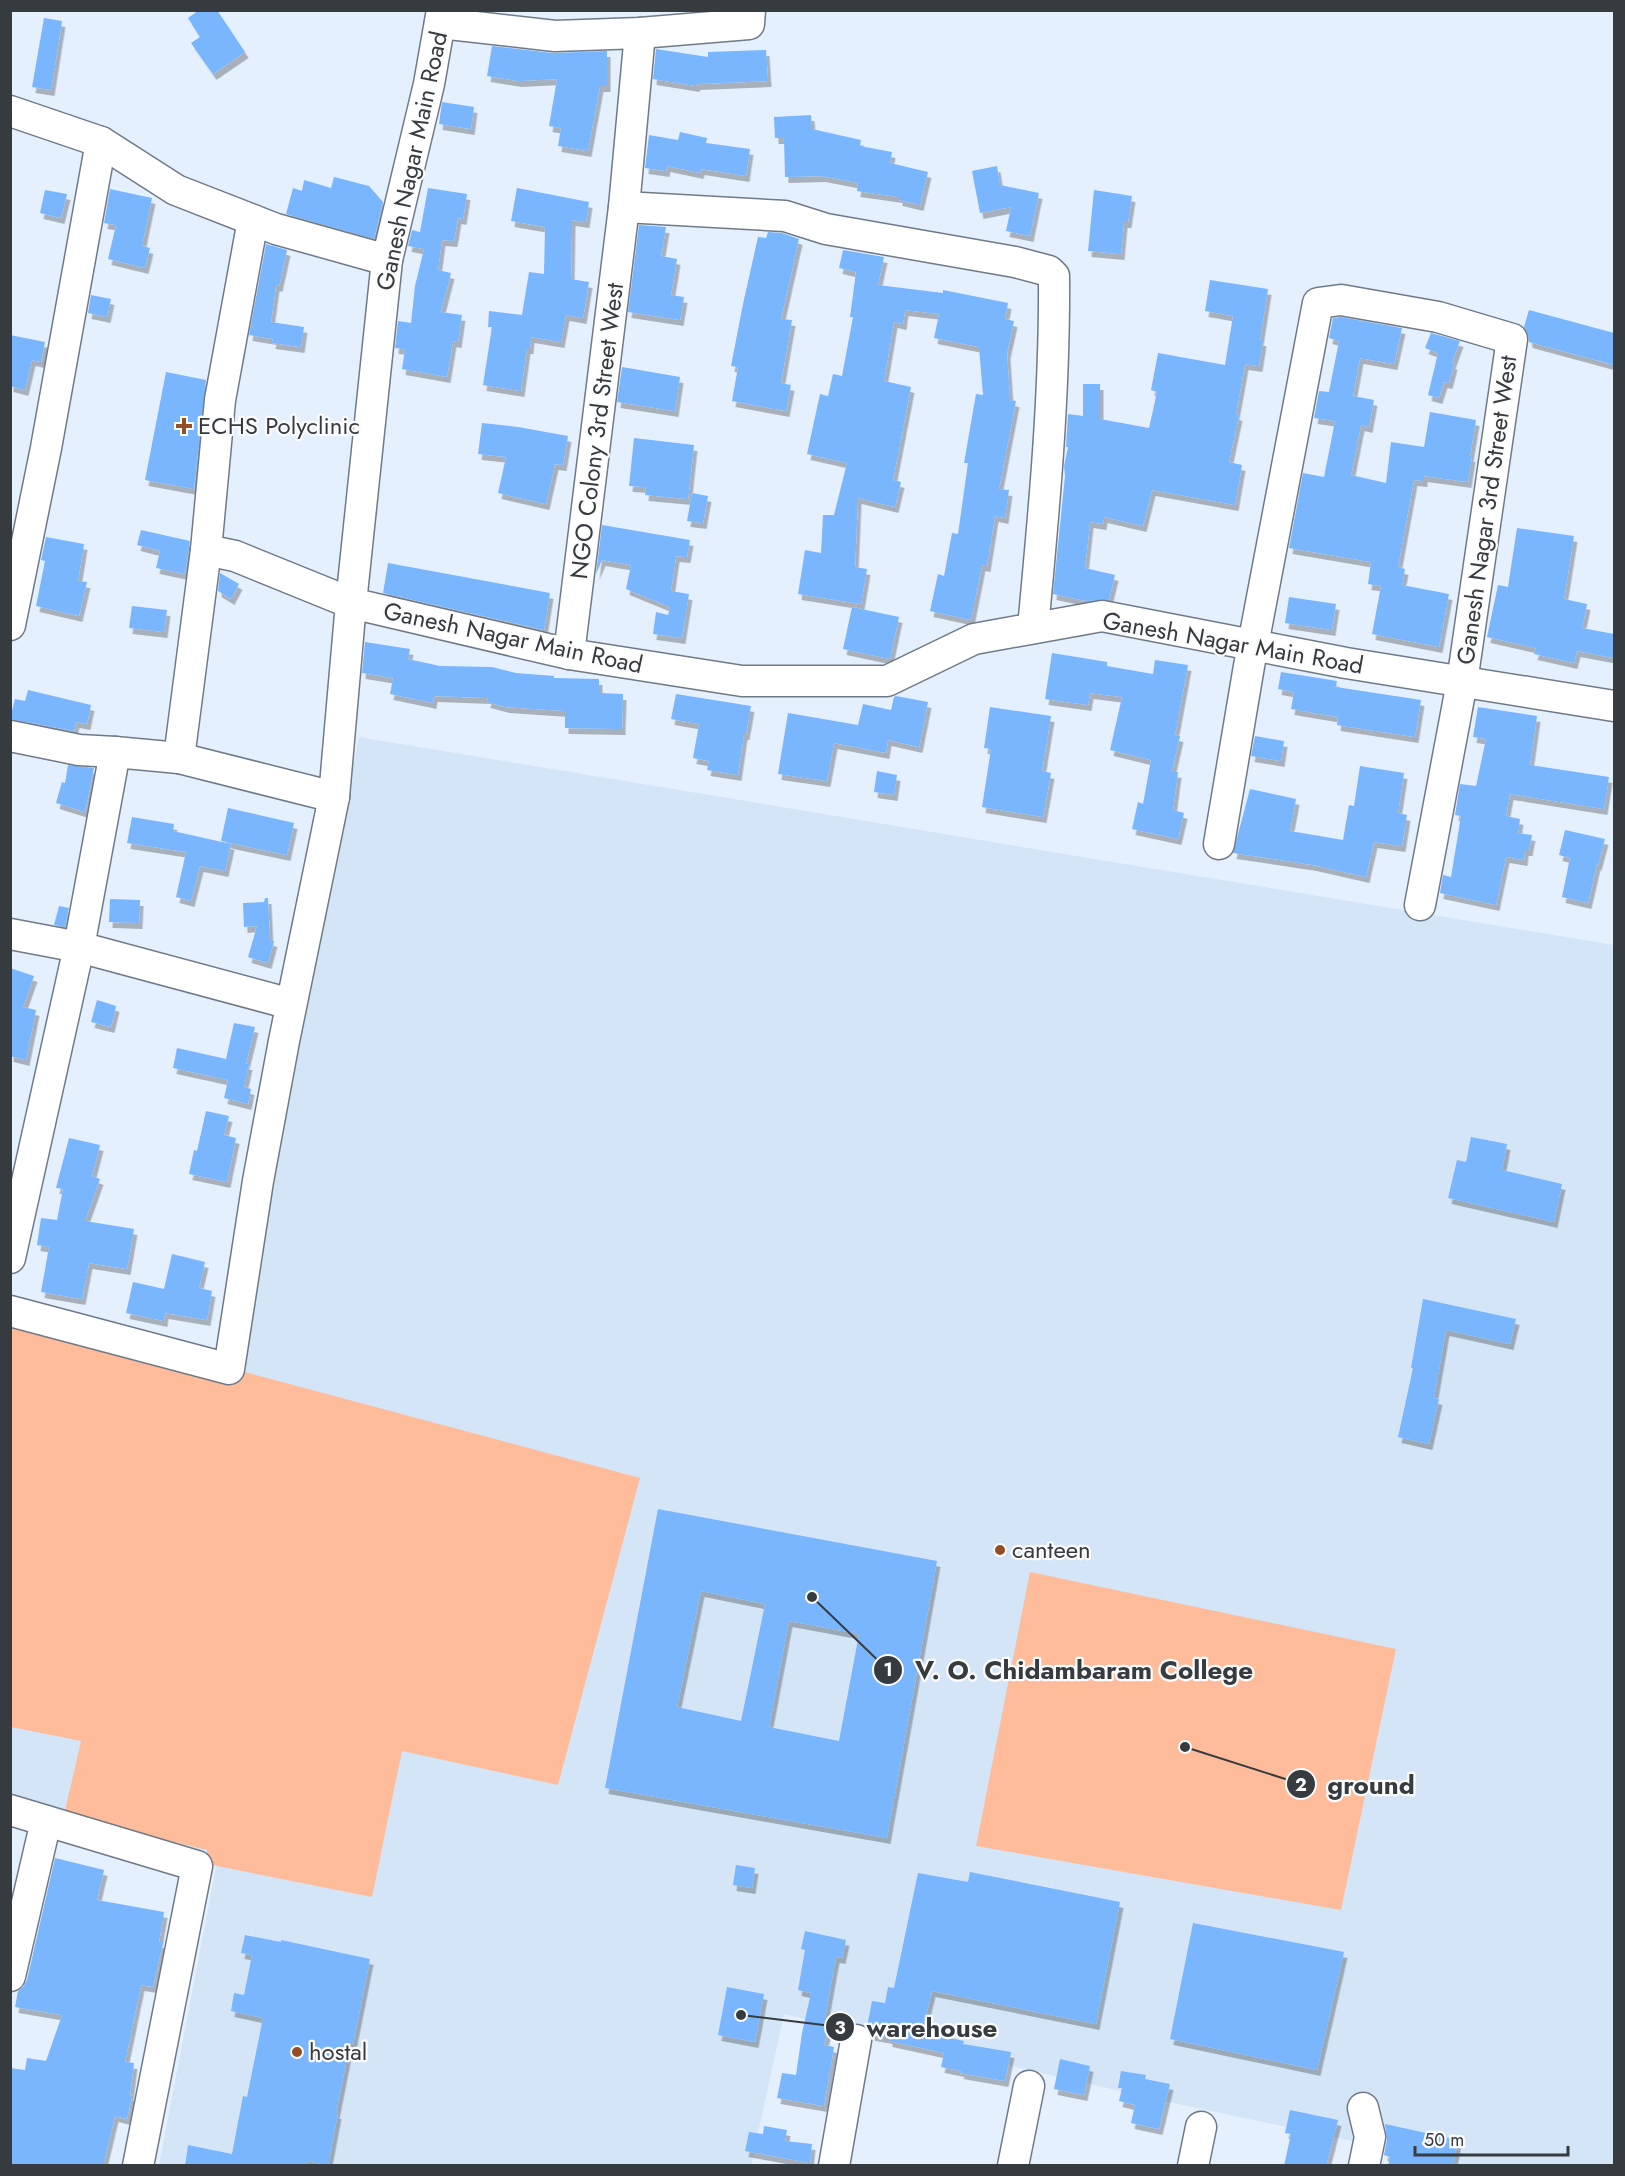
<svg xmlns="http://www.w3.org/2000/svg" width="1625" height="2176" viewBox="0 0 1625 2176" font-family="Jost,sans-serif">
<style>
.built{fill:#d4e5f8}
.green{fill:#febc9b}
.building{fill:#79b6fd;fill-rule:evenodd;filter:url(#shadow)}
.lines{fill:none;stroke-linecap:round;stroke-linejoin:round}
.minor-casing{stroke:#707a87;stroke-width:33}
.minor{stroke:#fff;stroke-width:30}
.poi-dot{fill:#944e26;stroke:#fcfcfc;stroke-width:2}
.labels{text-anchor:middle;stroke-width:4.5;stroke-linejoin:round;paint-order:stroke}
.street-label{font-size:24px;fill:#363b40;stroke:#fcfcfc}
.poi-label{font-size:24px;fill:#363b40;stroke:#fcfcfc;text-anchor:start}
.leader{fill:none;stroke:#363b40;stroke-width:2}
.callout-dot{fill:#363b40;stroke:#fcfcfc;stroke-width:2}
.mark-label{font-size:18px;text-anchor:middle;font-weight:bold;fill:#fff}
.callout-label{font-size:26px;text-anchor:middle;font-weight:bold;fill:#363b40;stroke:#fcfcfc;stroke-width:4.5;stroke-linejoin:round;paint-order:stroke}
</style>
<defs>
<filter id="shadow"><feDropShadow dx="3.5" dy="6" stdDeviation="0" flood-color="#0004"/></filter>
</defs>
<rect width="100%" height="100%" fill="#e5f0ff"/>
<path class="built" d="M 359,737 L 1614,945 L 1614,2165 L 1471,2166 L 1456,2163 L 1164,2101 L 784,2014 L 751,2165 L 159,2165 L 217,1862 L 11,1804 L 10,1352 L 230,1391 Z"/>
<g class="green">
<path d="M 10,1325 L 227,1385 L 245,1372 L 640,1478 L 558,1785 L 402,1751 L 372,1897 L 207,1864 L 207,1850 L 64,1815 L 81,1741 L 11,1727 Z"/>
<path d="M 1030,1572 L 1396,1649 L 1341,1910 L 976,1846 Z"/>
</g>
<g class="building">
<path d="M 199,10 L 217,10 L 245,52 L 213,74 L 191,43 L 200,37 L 188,18 Z"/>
<path d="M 44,18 L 62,21 L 51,90 L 32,87 Z"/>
<path d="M 492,46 L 553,53 L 607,51 L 607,86 L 600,86 L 588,151 L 558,146 L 561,128 L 549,126 L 557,79 L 518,81 L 487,76 Z"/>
<path d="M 656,49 L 708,57 L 708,52 L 766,50 L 768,81 L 697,84 L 696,86 L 653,79 Z"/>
<path d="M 442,102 L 474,107 L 471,129 L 439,124 Z"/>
<path d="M 811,115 L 812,129 L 861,140 L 860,146 L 892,152 L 890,163 L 928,172 L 920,205 L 899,200 L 899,197 L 857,191 L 858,183 L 822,176 L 785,177 L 784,138 L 775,138 L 774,117 Z"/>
<path d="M 680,132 L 707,138 L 706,143 L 750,149 L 746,176 L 701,169 L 700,173 L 667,166 L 666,171 L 645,168 L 649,135 L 678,140 Z"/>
<path d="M 997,166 L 1000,185 L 1039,193 L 1030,236 L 1006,231 L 1011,207 L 980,213 L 972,171 Z"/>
<path d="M 334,177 L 369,186 L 383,202 L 374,239 L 286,214 L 293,188 L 302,191 L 304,180 L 331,188 Z"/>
<path d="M 428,188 L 467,194 L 463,219 L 458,218 L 454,241 L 442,240 L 438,270 L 451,273 L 441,312 L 462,315 L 458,342 L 453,341 L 447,377 L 402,369 L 405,349 L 395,348 L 398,321 L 411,323 L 415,286 L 424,249 L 408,246 L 412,230 L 420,232 Z"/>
<path d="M 517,188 L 589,202 L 586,222 L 572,220 L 571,279 L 589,282 L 583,318 L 566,315 L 561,342 L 531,337 L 530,348 L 527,348 L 521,391 L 483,385 L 492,327 L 488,327 L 489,311 L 522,315 L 529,272 L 544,274 L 545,227 L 511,221 Z"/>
<path d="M 110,189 L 152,198 L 142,246 L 150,248 L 145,268 L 108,259 L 116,225 L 104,223 Z"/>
<path d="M 45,190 L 67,194 L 61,218 L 40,213 Z"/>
<path d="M 1094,190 L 1132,196 L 1128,222 L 1124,222 L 1121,254 L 1088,251 Z"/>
<path d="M 639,225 L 666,227 L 661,256 L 677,259 L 671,295 L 684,297 L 680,320 L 628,312 Z"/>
<path d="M 768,232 L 782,233 L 799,239 L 781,319 L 792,320 L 781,383 L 791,385 L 786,411 L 732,401 L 738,367 L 731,366 L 743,304 L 758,237 L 766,238 Z"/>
<path d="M 266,244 L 287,250 L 279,286 L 276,285 L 271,322 L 304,327 L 301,347 L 272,343 L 273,339 L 249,335 Z"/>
<path d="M 843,250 L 884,257 L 878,285 L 943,293 L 943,290 L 1008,303 L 1005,319 L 1014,321 L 1007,353 L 1010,400 L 1016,401 L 999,489 L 1009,490 L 1005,518 L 995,516 L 987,566 L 982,565 L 971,620 L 930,611 L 938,574 L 944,576 L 952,533 L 958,534 L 968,463 L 964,463 L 976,394 L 983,395 L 979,347 L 934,338 L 939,314 L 905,310 L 903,324 L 894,322 L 884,381 L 911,387 L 893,480 L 901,482 L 895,507 L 858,498 L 855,567 L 867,569 L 861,604 L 798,594 L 805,550 L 821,553 L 823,515 L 834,515 L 847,463 L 807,454 L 820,394 L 828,396 L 833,374 L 842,376 L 853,317 L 850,317 L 856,272 L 839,268 Z"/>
<path d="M 1210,280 L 1268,289 L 1260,340 L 1263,340 L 1259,366 L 1245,364 L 1236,414 L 1239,415 L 1229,462 L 1242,465 L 1235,505 L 1152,490 L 1143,526 L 1104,517 L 1103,524 L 1090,522 L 1085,568 L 1115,575 L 1109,600 L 1086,601 L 1053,594 L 1065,476 L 1064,466 L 1068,447 L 1066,447 L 1068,414 L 1083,416 L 1083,384 L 1100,384 L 1100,419 L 1149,428 L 1157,392 L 1151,390 L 1158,353 L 1225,365 L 1233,316 L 1205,311 Z"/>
<path d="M 91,295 L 111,299 L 107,317 L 88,313 Z"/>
<path d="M 1529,310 L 1614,333 L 1614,365 L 1529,342 L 1528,334 L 1524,327 Z"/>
<path d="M 1341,317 L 1402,328 L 1394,364 L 1360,358 L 1353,396 L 1374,400 L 1369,427 L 1361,425 L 1351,475 L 1386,483 L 1391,442 L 1424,447 L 1430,412 L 1476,420 L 1470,456 L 1472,456 L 1468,482 L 1424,476 L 1424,481 L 1414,480 L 1398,567 L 1405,569 L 1402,585 L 1449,594 L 1439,647 L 1372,634 L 1381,586 L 1368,584 L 1371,562 L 1289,548 L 1303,473 L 1324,477 L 1335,421 L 1314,418 L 1319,391 L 1329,392 L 1339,341 L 1329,338 L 1333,318 Z"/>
<path d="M 1431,333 L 1460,341 L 1452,363 L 1454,364 L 1449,383 L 1444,382 L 1439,398 L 1428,395 L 1438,353 L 1425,348 Z"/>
<path d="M 10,335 L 45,342 L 41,362 L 32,360 L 25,390 L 10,386 Z"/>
<path d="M 622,367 L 680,377 L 675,411 L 617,402 Z"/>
<path d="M 166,372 L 206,380 L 194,489 L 145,480 Z"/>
<path d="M 482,423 L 518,427 L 568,436 L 563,465 L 555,464 L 546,504 L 498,493 L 506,457 L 478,454 Z"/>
<path d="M 634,438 L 694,445 L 688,499 L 645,495 L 646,487 L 629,486 Z"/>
<path d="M 692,493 L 708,496 L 703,523 L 687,521 Z"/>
<path d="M 602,525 L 690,540 L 687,557 L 676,556 L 671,591 L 689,594 L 682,638 L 653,634 L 656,612 L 668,615 L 670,607 L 626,589 L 631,565 L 602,560 L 596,574 Z"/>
<path d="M 1517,528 L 1574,536 L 1564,599 L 1587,604 L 1582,628 L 1614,634 L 1614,658 L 1577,651 L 1574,663 L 1534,654 L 1536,648 L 1487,637 L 1498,585 L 1508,587 Z"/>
<path d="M 141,530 L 190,541 L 185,574 L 156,568 L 160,551 L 137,545 Z"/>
<path d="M 46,537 L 84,544 L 78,581 L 87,582 L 79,616 L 36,606 L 45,561 L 41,560 Z"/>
<path d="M 388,563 L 550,593 L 544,630 L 383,593 Z"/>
<path d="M 220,573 L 239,584 L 231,599 L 218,591 Z"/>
<path d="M 1289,597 L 1336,604 L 1332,630 L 1285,623 Z"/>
<path d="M 132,606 L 167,610 L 164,632 L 129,628 Z"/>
<path d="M 852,607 L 899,617 L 890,659 L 843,649 Z"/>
<path d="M 365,642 L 410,649 L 408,659 L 440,666 L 492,667 L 516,673 L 554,676 L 554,678 L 599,679 L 599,693 L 623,694 L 622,729 L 565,728 L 565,711 L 506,707 L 487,702 L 488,698 L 434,696 L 433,703 L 390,694 L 393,678 L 362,673 Z"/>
<path d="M 1052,653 L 1107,662 L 1107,666 L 1153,674 L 1155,660 L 1188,665 L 1175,735 L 1180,736 L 1172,771 L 1178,772 L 1173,810 L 1184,813 L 1178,839 L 1132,829 L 1138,802 L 1143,804 L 1151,760 L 1110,750 L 1122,697 L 1090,693 L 1088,705 L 1045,699 Z"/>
<path d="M 1281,672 L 1337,681 L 1336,687 L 1421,700 L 1415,737 L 1337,725 L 1338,717 L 1291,709 L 1294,692 L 1278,689 Z"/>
<path d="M 28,690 L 91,705 L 87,724 L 76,722 L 74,731 L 10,719 L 15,699 L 25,701 Z"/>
<path d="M 676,694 L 751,706 L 746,734 L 744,734 L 738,775 L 707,770 L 709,761 L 693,758 L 699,724 L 671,719 Z"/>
<path d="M 896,696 L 928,702 L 919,747 L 888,740 L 886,753 L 834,743 L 827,781 L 778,774 L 788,713 L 858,725 L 863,704 L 891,710 L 894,697 Z"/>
<path d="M 990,707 L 1051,716 L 1042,771 L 1051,773 L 1043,817 L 982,807 L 991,749 L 984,748 Z"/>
<path d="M 1478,707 L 1537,716 L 1530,765 L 1609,777 L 1604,809 L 1510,794 L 1506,816 L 1520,819 L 1518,833 L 1532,835 L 1529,850 L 1525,850 L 1524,860 L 1506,857 L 1496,905 L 1440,893 L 1443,875 L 1451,877 L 1461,816 L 1455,815 L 1460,784 L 1476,786 L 1486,739 L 1473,737 Z"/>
<path d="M 1255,736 L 1284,741 L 1281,761 L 1251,756 Z"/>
<path d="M 68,765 L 94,768 L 85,812 L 56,803 L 62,782 L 65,783 Z"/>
<path d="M 1360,766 L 1404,773 L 1398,813 L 1407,815 L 1402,846 L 1374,842 L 1366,877 L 1313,865 L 1233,853 L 1250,789 L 1296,799 L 1290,831 L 1343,840 L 1349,805 L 1354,806 Z"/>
<path d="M 877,771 L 897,775 L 894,795 L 874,792 Z"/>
<path d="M 228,808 L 294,823 L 287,855 L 221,841 Z"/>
<path d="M 132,817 L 174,824 L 173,831 L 231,844 L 225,871 L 200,866 L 191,901 L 176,897 L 186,852 L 127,843 Z"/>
<path d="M 1565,830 L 1605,839 L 1598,865 L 1597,864 L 1588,903 L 1562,897 L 1570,858 L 1559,855 Z"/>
<path d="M 265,898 L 268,898 L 270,940 L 274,941 L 268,963 L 248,957 L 257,926 L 244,927 L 243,903 L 264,902 Z"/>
<path d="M 110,899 L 140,900 L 139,923 L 109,922 Z"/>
<path d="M 59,906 L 69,908 L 65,927 L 54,925 Z"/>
<path d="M 10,968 L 34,976 L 23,1007 L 36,1010 L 26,1060 L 10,1056 Z"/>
<path d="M 97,1000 L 116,1006 L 111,1027 L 91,1022 Z"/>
<path d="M 234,1023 L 255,1027 L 246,1064 L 249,1064 L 244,1087 L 251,1089 L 248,1104 L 224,1098 L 228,1080 L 173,1068 L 177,1048 L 226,1059 Z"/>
<path d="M 206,1111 L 229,1116 L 224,1135 L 236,1138 L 227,1182 L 189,1174 L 194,1150 L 197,1151 Z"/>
<path d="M 1471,1137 L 1507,1144 L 1502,1170 L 1562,1184 L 1554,1222 L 1448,1198 L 1457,1160 L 1466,1162 Z"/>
<path d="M 69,1138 L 100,1145 L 92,1176 L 100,1179 L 85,1221 L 134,1229 L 127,1269 L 89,1263 L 82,1299 L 41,1292 L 49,1247 L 37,1245 L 41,1218 L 57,1220 L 63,1189 L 56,1188 Z"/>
<path d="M 172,1254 L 205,1262 L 199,1288 L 212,1291 L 207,1320 L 165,1313 L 164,1321 L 126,1313 L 133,1282 L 164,1289 Z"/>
<path d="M 1423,1299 L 1516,1319 L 1510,1344 L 1446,1330 L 1434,1398 L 1439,1399 L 1429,1444 L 1398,1437 L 1413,1368 L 1411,1368 Z"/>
<path d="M 658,1509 L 937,1561 L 887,1838 L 605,1788 ZM 701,1591 L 765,1604 L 741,1721 L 677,1707 ZM 789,1621 L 859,1634 L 839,1741 L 769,1727 Z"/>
<path d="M 55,1858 L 104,1870 L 97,1900 L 164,1912 L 159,1942 L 163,1942 L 153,1987 L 141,1985 L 125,2062 L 134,2063 L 130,2095 L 132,2096 L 127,2119 L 115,2116 L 103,2166 L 10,2166 L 10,2068 L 25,2070 L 27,2058 L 46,2061 L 62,2015 L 15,2007 L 18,1991 L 23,1987 L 27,1980 Z"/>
<path d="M 736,1865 L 755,1868 L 752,1888 L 733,1885 Z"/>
<path d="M 970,1872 L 1120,1902 L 1096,2024 L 932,1991 L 922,2032 L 964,2041 L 963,2044 L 1011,2052 L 1005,2081 L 960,2073 L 961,2071 L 941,2067 L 944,2053 L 889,2041 L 889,2038 L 872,2035 L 867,2027 L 872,2001 L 885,2003 L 888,1987 L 894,1988 L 918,1873 L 968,1882 Z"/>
<path d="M 1193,1923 L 1344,1952 L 1317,2070 L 1170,2039 Z"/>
<path d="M 805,1931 L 846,1940 L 842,1958 L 836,1957 L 825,2018 L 831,2020 L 824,2045 L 834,2047 L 824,2106 L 777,2098 L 782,2073 L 796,2075 L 802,2033 L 811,1993 L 798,1990 L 805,1950 L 801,1949 Z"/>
<path d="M 245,1935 L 281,1942 L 281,1940 L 370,1959 L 353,2044 L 350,2043 L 336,2113 L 338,2113 L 328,2165 L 307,2161 L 306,2166 L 185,2166 L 188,2145 L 232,2154 L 243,2096 L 247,2097 L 263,2018 L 231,2011 L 234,1993 L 244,1995 L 252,1955 L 241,1953 Z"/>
<path d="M 727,1987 L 764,1994 L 755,2042 L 718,2035 Z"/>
<path d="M 1060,2059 L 1090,2066 L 1084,2095 L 1054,2089 Z"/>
<path d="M 1121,2071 L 1146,2075 L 1145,2079 L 1170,2084 L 1159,2129 L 1131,2123 L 1135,2105 L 1119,2101 L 1122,2088 L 1118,2088 Z"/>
<path d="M 1290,2110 L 1338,2120 L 1326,2166 L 1284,2166 L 1291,2134 L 1285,2133 Z"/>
<path d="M 1385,2124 L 1458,2140 L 1453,2166 L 1388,2166 L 1390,2157 L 1384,2155 L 1387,2140 Z"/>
<path d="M 764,2126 L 787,2130 L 785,2141 L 812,2144 L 810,2163 L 745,2151 L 749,2132 L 763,2134 Z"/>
</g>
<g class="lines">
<defs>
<g id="minor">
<path d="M 442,10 L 429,84 L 387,260 L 351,603 L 569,654 L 742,681 L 887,681 L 974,639 L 1102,616 L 1346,663 L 1614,706"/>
<path d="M 440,23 L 555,36 L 640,33 L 749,24 L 750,10"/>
<path d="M 10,111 L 101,142 L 176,190 L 276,229 L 387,260"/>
<path d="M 624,207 L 785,216 L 826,229 L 1015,262 L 1049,271 L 1054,276 C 1055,394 1044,511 1033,628"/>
<path d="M 10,625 L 46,448 L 101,142"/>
<path d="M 569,654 L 624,207 L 640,33"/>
<path d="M 10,736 L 79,750 L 115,752"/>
<path d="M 179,758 L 334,797"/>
<path d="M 1219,844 L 1249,666 L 1318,303 L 1341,300 L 1438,317 L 1512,339 L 1462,682 L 1420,905"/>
<path d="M 10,934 L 79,947 L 291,1004"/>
<path d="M 10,1258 L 79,947 L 115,752 L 179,758 L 206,550"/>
<path d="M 10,1311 L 229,1369 L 258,1181 L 284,1041 L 334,797 L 351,603 L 235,556 L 206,550 L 220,400 L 253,220"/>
<path d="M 10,1810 L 197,1866 L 138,2166"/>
<path d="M 10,1976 L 46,1821"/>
<path d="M 1363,2108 L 1370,2137 L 1364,2166"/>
<path d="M 834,2166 L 856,2040"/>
<path d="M 1013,2166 L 1029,2086"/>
<path d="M 1193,2166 L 1201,2127"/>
</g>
</defs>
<use href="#minor" class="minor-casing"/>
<use href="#minor" class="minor"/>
</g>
<g class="poi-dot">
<path d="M181 417h6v6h6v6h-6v6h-6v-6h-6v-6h6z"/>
<circle cx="1000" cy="1550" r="6"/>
<circle cx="297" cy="2052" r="6"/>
</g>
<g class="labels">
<g class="street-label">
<text transform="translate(412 161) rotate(-78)" y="8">Ganesh Nagar Main Road</text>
<text transform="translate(597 431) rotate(-83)" y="8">NGO Colony 3rd Street West</text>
<text transform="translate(1487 510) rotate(-82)" y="8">Ganesh Nagar 3rd Street West</text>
<text transform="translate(513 638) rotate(12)" y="8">Ganesh Nagar Main Road</text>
<text transform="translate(1233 643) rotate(10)" y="8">Ganesh Nagar Main Road</text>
</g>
<g class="poi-label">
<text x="198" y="434">ECHS Polyclinic</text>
<text x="1012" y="1558">canteen</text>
<text x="309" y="2060">hostal</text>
</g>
</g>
<path class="leader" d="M812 1597L888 1670M1185 1747L1301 1784M741 2015L840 2027"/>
<g class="callout-dot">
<circle cx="812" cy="1597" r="6"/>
<circle cx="1185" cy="1747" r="6"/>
<circle cx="741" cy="2015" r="6"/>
<circle cx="888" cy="1670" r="15"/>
<circle cx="1301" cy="1784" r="15"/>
<circle cx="840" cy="2027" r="15"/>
</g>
<g class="mark-label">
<text x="888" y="1676">1</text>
<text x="1301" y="1791">2</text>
<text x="840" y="2034">3</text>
</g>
<g class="callout-label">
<text x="1084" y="1679">V. O. Chidambaram College</text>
<text x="1371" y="1794">ground</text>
<text x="932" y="2037">warehouse</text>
</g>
<rect width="1625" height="2176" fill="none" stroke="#363b40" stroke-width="24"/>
<path d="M1415 2146v9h153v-9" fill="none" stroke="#363b40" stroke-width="3"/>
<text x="1424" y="2146" font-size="18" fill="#363b40" stroke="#fcfcfc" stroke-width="4.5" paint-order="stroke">50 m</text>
</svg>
